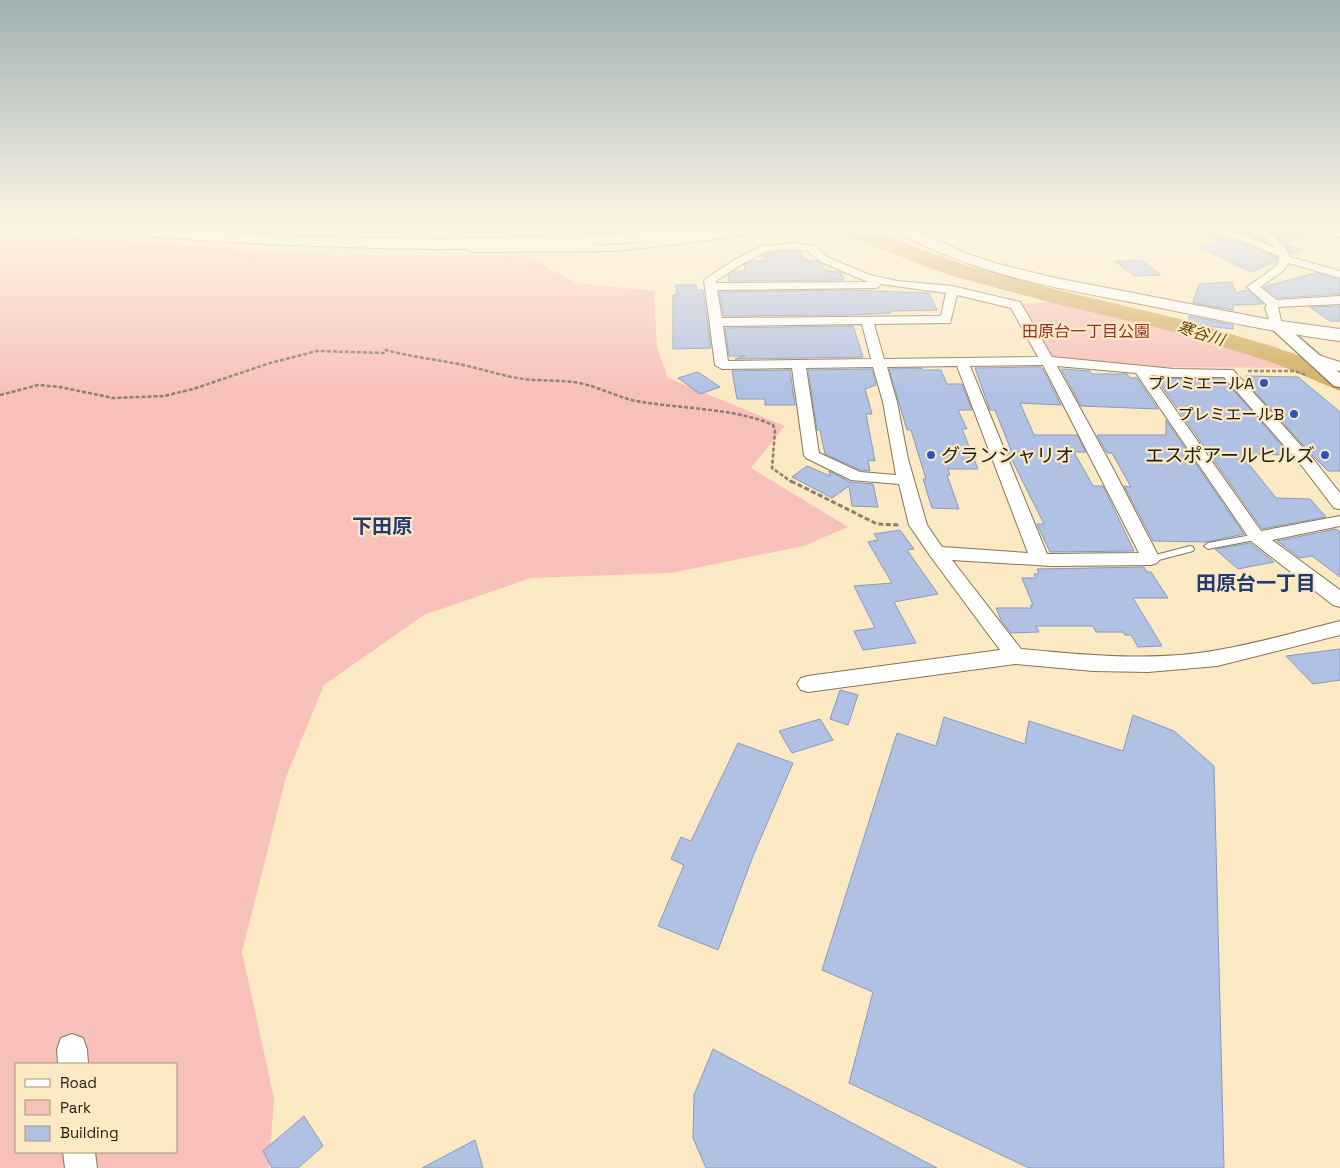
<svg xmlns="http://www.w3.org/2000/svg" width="1340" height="1168" viewBox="0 0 1340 1168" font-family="'Space Grotesk','Noto Sans JP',sans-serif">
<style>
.green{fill:#f8c0bb;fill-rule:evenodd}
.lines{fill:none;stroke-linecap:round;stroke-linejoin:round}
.river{fill:#d1ad61;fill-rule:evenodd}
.building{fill:#b0c1e4;stroke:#8999ba}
.minor-tunnel{stroke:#d0c09f;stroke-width:11;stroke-dasharray:11 5.5;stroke-linecap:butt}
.service-casing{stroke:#867553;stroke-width:2}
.minor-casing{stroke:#867553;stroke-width:2}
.tertiary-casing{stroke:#867553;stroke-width:3}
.trunk-casing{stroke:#867553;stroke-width:2}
.path-far2{stroke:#8c8066;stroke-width:2;stroke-dasharray:3 1;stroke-linecap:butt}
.path-far1{stroke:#8c8066;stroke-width:2.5;stroke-dasharray:4 2;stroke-linecap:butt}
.path{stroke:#8c8066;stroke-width:3;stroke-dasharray:5 2.5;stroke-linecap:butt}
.service{fill:#fff;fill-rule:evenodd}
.minor{fill:#fff;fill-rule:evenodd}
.tertiary{fill:#fff;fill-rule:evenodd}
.trunk{fill:#fff;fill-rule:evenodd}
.poi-dot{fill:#2b53c2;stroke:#fbe9c3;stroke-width:2}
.labels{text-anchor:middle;stroke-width:4.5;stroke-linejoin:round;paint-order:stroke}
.far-park-label{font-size:16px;fill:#93302e;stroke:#fbe9c3}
.far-water-label{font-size:16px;font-style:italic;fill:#5f4708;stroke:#fbe9c3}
.far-poi-label{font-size:16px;fill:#231c0e;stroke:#fbe9c3;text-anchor:end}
.poi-label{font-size:19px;fill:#231c0e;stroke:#fbe9c3;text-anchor:start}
.neighbourhood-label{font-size:20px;font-weight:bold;fill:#233971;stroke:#fbe9c3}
</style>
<rect width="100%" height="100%" fill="#fbe9c3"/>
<g class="green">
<path d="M 0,229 L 189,246 L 333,255 L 526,256 L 576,283 L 654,291 L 657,347 L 668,378 L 785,426 L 751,468 L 848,527 L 804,546 L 671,573 L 531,578 L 424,615 L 324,685 L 286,777 L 242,952 L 274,1098 L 269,1168 L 0,1168 ZM 16,1064 L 176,1064 L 176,1152 L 16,1152 Z"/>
<path d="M 1075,300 L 1117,304 L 1162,319 L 1275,346 L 1298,361 L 1299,368 L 1144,367 L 1054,359 L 1022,304 Z"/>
</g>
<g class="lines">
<path class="river" d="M 817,229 L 866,229 L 965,265 L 1062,291 L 1192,322 L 1292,353 L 1340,373 L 1340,391 L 1274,363 L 1175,332 L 1049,302 L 949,275 L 854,239 L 820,233 Z"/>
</g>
<g class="building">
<path d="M 1192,229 L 1220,229 L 1215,232 L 1218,237 L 1236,241 L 1277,257 L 1276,261 L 1251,272 L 1198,247 L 1215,244 L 1211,243 L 1220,241 L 1192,231 Z"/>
<path d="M 1226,229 L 1261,229 L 1258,233 L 1267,243 L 1245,233 Z"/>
<path d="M 1277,229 L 1301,229 L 1308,234 L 1285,244 L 1303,250 L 1291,255 L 1287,247 L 1274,233 Z"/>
<path d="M 795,251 L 801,252 L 804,259 L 817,261 L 822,265 L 825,271 L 841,272 L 844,280 L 729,281 L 728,275 L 734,271 L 745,271 L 744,265 L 751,261 L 766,261 L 764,255 L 769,253 Z"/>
<path d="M 1141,260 L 1161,275 L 1134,276 L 1115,261 Z"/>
<path d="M 1316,273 L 1340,280 L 1340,294 L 1278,298 L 1263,287 Z"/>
<path d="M 1232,282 L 1236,293 L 1248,290 L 1263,304 L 1233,305 L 1233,310 L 1193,303 L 1199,284 Z"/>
<path d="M 676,285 L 696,285 L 697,290 L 703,290 L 711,348 L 673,349 L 673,295 L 677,295 Z"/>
<path d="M 848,290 L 929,293 L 937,310 L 890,311 L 891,313 L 848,315 L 724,316 L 719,292 Z"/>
<path d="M 1340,306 L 1340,321 L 1330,321 L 1310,307 Z"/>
<path d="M 1189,316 L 1233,325 L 1233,329 L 1188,324 Z"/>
<path d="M 853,326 L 863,357 L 735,359 L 745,356 L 729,356 L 725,328 Z"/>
<path d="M 1040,367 L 1043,369 L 1061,405 L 1020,403 L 1034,435 L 1077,435 L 1086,452 L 1074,452 L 1093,486 L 1103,486 L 1134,551 L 1050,552 L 1037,524 L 1044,524 L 1007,450 L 1011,450 L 995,410 L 990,410 L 975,368 Z"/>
<path d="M 922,368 L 922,370 L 941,370 L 947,384 L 962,384 L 972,410 L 958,410 L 967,429 L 962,429 L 978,469 L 948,469 L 950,475 L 947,475 L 959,509 L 932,508 L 923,479 L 926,479 L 911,430 L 907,430 L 889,369 Z"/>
<path d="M 872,369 L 876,385 L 865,389 L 872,414 L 866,414 L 875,461 L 868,460 L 870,471 L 860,470 L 825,454 L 820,430 L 817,430 L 808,370 Z"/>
<path d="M 1061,369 L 1090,371 L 1092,374 L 1127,374 L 1130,378 L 1137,378 L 1158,409 L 1081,406 Z"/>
<path d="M 790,370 L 795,405 L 765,405 L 765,399 L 737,399 L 732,371 Z"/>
<path d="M 698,372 L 720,387 L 700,394 L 678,378 Z"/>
<path d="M 1246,376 L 1298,377 L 1340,412 L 1340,471 L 1328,471 L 1312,455 L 1244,380 L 1249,380 Z"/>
<path d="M 1156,378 L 1224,379 L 1290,455 L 1242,454 L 1250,463 L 1248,463 L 1276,498 L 1310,499 L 1326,517 L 1262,529 Z"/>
<path d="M 1166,420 L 1244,534 L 1207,542 L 1153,541 L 1124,486 L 1131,487 L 1112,453 L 1107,453 L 1097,435 L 1166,435 Z"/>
<path d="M 807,466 L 830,476 L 829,471 L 850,482 L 873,484 L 878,507 L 852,506 L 849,486 L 832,498 L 792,477 Z"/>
<path d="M 1336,529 L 1340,532 L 1340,577 L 1312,556 L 1300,558 L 1277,541 Z"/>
<path d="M 900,530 L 914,549 L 907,550 L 938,594 L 894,602 L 916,643 L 863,650 L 854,631 L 875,628 L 854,586 L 892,583 L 868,542 L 878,540 L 874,534 Z"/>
<path d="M 1250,543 L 1274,562 L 1238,569 L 1215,549 Z"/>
<path d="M 1144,567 L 1147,572 L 1151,572 L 1168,598 L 1133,598 L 1162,646 L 1138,647 L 1131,635 L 1125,635 L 1123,632 L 1096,632 L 1093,626 L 1036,626 L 1039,632 L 1011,633 L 1001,620 L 996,608 L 1032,608 L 1030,605 L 1033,605 L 1022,578 L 1036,578 L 1034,574 L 1039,574 L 1037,569 Z"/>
<path d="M 1340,649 L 1340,680 L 1313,684 L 1286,656 Z"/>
<path d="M 840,690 L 858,695 L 848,725 L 830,719 Z"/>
<path d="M 1133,715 L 1174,731 L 1214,766 L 1224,1168 L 1029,1168 L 849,1083 L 873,992 L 822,970 L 897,733 L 936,746 L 944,717 L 1025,744 L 1029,721 L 1123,751 Z"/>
<path d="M 820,719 L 833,740 L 792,753 L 779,731 Z"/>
<path d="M 738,743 L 793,763 L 753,856 L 718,950 L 658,926 L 684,865 L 671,859 L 681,837 L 691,841 Z"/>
<path d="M 713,1049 L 937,1168 L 706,1168 L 693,1138 L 694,1095 Z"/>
<path d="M 304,1116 L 323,1146 L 298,1168 L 272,1168 L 263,1151 Z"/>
<path d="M 475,1140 L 483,1168 L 422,1168 Z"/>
</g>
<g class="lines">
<path class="minor-tunnel" d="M 472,249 L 471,241 L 476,229"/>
<defs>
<g id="service">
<path d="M 1257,534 L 1260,535 L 1261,537 L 1260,539 L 1208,549 L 1204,546 L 1208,543 Z"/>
<path d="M 1190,546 L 1193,547 L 1194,549 L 1193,551 L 1151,562 L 1147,559 L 1148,557 Z"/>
</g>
<g id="minor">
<path d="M 1264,229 L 1275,229 L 1271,233 L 1286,248 L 1290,257 L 1340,271 L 1340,278 L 1289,263 L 1283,271 L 1260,287 L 1277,300 L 1340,296 L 1340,304 L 1278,307 L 1282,325 L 1276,329 L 1272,328 L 1265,308 L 1267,305 L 1247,287 L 1275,267 L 1278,263 L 1279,256 L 1237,239 L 1218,235 L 1217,233 L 1222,230 L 1244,235 L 1275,248 L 1260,233 Z"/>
<path d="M 1303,229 L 1340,231 L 1340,237 L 1308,232 Z"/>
<path d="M 722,233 L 726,234 L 727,236 L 726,238 L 616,251 L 472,252 L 467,249 L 472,246 L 616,245 Z"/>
<path d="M 795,243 L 814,246 L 829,258 L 870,275 L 897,281 L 952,286 L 1020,302 L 1052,357 L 1174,369 L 1233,370 L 1314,460 L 1340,493 L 1340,509 L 1334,508 L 1302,466 L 1224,377 L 1174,377 L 1151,375 L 1261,531 L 1340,516 L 1340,526 L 1272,540 L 1340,590 L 1340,607 L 1333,605 L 1251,541 L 1136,373 L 1057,366 L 1110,463 L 1160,559 L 1157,563 L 1151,565 L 1052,566 L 952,560 L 1021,649 C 1086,655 1153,662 1218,650 C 1259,643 1300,631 1340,621 L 1340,635 L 1217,666 L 1148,672 L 1093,671 L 1015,664 L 808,692 L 801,690 L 797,684 L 801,678 L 808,676 L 1000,650 L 931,557 L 909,525 L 899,484 L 851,480 L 806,458 L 804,455 L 792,368 L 722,369 L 715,365 L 704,280 L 734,260 L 762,246 ZM 795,249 L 807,251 L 821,262 L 868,282 L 716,283 L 716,281 L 742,264 L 768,251 ZM 880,284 L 946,293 L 941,316 L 722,318 L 717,290 L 875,288 L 879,287 ZM 957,295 L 1011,308 L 1038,357 L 884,359 L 874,324 L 950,323 ZM 862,324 L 871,359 L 728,361 L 723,326 ZM 1043,365 L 1139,553 L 1047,554 L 970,366 ZM 957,366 L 1028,553 L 942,547 L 927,525 L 908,459 L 897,402 L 887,367 ZM 873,367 L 883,402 L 896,475 L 860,472 L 819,453 L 806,368 Z"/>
<path d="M 1315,354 L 1340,362 L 1340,371 L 1310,361 L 1308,358 L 1310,355 Z"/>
<path d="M 72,1034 L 83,1038 L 87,1049 L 88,1064 L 58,1064 L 57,1049 L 61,1038 Z"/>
<path d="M 63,1152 L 95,1152 L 97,1168 L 65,1168 Z"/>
</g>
<path id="tertiary" d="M 1276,320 L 1281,322 L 1340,373 L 1340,387 L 1334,386 L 1271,328 L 1268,325 L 1271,322 Z"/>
<g id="trunk">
<path d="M 111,229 L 171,229 L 278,236 L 438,239 L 598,235 L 701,229 L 765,229 L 762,232 L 757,234 C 650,242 543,249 436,249 C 330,248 225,243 119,234 L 114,232 Z"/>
<path d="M 894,229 L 913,229 L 965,253 L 995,263 L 1051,277 L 1267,319 L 1340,329 L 1340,341 C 1275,333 1211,318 1146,305 C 1057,288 978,276 897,232 Z"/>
</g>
</defs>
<use href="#service" class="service-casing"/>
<use href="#minor" class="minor-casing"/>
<use href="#tertiary" class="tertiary-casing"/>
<use href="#trunk" class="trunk-casing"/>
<path class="path-far2" d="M 775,231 L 792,229"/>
<g class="path-far1">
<path d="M 1248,371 L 1295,371 L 1306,375"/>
<path d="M 0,395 L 38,385 L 60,387 L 113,398 L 164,396 L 193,389 L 270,363 L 317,351 L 385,353 L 386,350 C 408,356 431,359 453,363 C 477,367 500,376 524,379 C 540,381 557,380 573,382 C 597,385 619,399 642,402 C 684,409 735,408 773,425 L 775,431 L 772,468 L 793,483"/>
</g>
<path class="path" d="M 791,481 L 877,524 L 899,525"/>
<use href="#service" class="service"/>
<use href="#minor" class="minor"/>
<use href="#tertiary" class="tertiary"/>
<use href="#trunk" class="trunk"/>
</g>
<linearGradient id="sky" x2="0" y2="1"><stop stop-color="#9fb1b2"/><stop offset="0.58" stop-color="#fdf5e4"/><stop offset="1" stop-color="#fdf5e4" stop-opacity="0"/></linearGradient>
<rect width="1340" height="392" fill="url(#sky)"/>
<g class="poi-dot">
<circle cx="1264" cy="383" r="5"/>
<circle cx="1294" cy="414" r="5"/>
<circle cx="931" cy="455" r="5"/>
<circle cx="1325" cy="455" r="5"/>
</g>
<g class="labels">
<g class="far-park-label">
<text x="1086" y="337">田原台一丁目公園</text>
</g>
<g class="far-water-label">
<text transform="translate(1201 333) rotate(17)" y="6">寒谷川</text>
</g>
<g class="far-poi-label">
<text x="1254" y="389">プレミエールA</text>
<text x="1284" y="420">プレミエールB</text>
</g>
<g class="poi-label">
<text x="941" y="462">グランシャリオ</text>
<text x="1315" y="462" text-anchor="end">エスポアールヒルズ</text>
</g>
<g class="neighbourhood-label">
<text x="382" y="533">下田原</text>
<text x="1256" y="590">田原台一丁目</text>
</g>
</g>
<rect x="15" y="1063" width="162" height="90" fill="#fbe9c3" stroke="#a5977b"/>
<rect x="25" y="1079" width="25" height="8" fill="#ffffff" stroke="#a5977b"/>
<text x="60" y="1088" font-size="15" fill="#231c0e">Road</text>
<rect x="25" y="1100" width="25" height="15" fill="#f8c0bb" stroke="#a5977b"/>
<text x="60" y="1113" font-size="15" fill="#231c0e">Park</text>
<rect x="25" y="1126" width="25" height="15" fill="#b0c1e4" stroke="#a5977b"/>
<text x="60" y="1138" font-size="15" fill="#231c0e">Building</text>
</svg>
